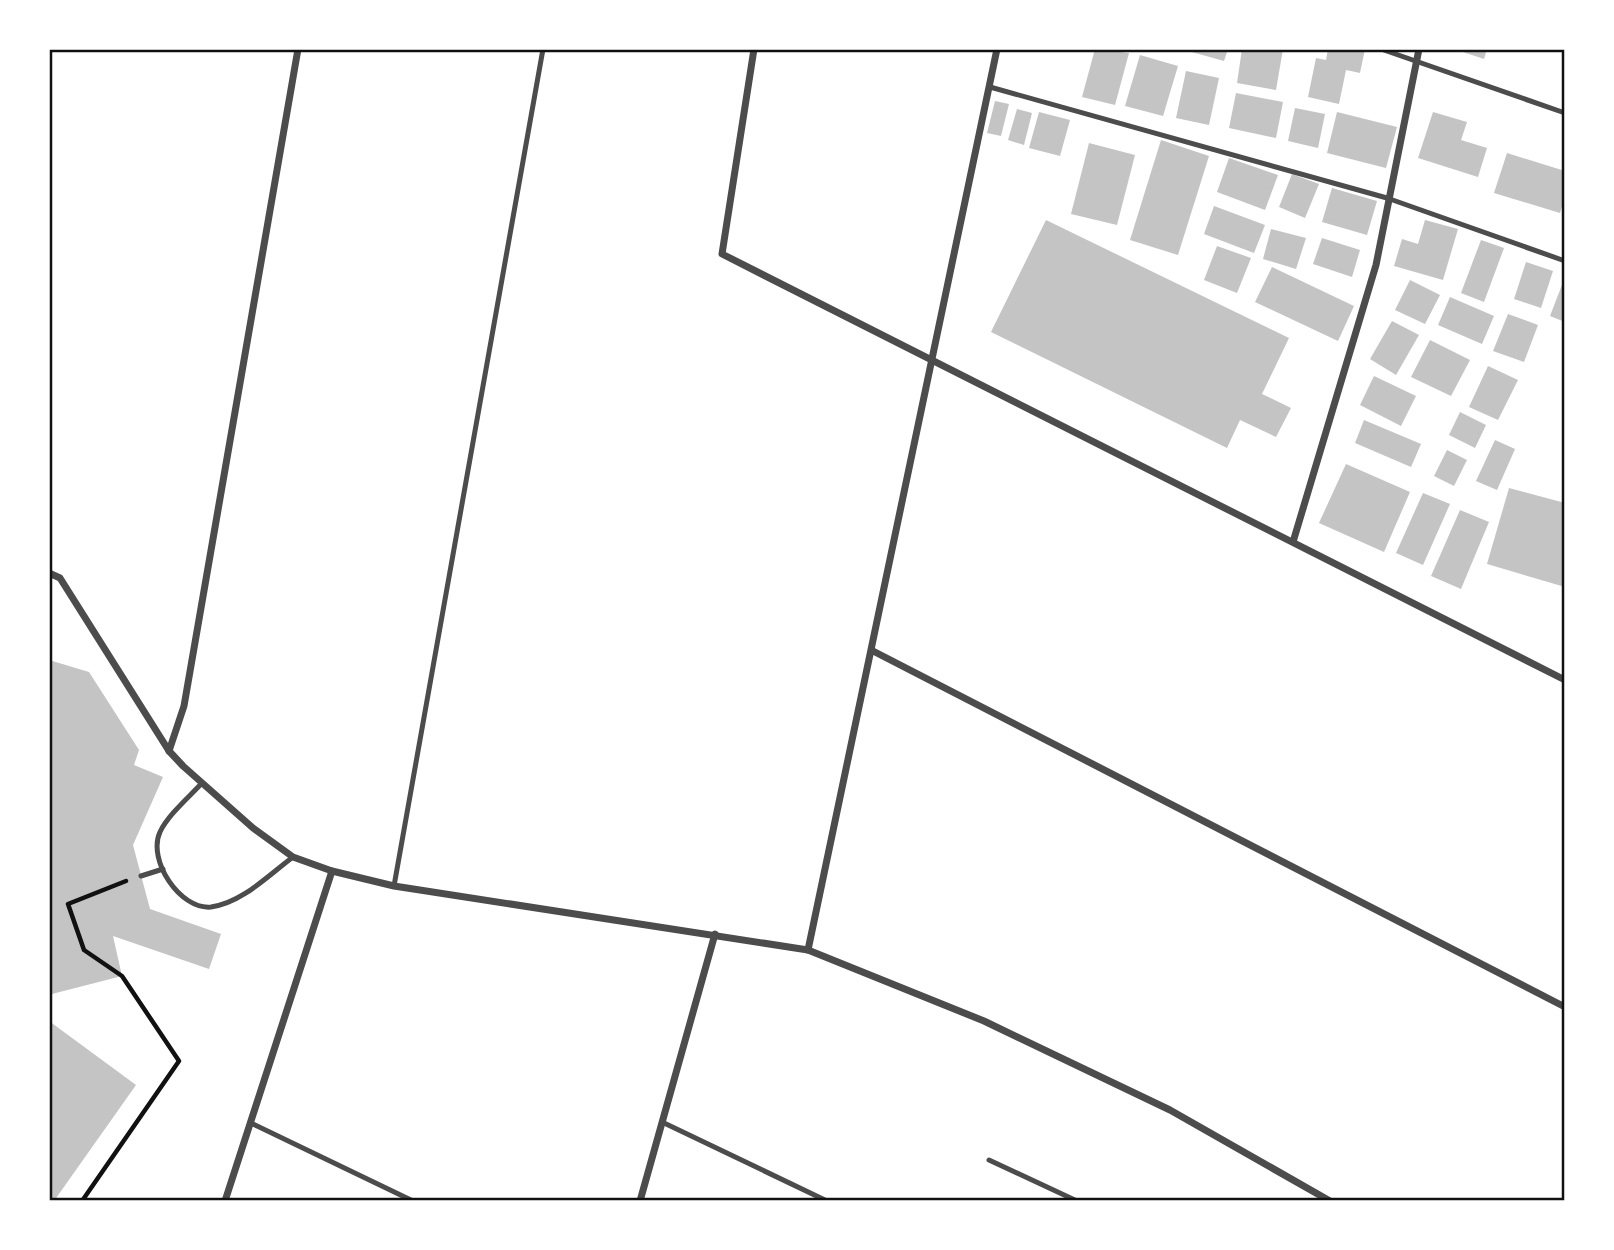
<svg xmlns="http://www.w3.org/2000/svg" width="1614" height="1250" viewBox="0 0 1614 1250" font-family="Roboto,sans-serif">
<style>
.building{fill:#c4c4c4}
.lines{fill:none;stroke-linecap:round;stroke-linejoin:round}
.path{stroke:#111;stroke-width:4.5}
.service{stroke:#4c4c4c;stroke-width:5}
.minor{stroke:#4c4c4c;stroke-width:7}
.neatline{fill:none;stroke:#111;stroke-width:2.5}
</style>
<rect width="100%" height="100%" fill="#fff"/>
<g class="building">
<path d="M 1095,49 L 1129,53 L 1115,105 L 1082,97 Z"/>
<path d="M 1181,49 L 1228,49 L 1224,61 Z"/>
<path d="M 1242,49 L 1283,49 L 1276,90 L 1237,83 Z"/>
<path d="M 1328,49 L 1365,49 L 1360,73 L 1346,70 L 1339,104 L 1308,97 L 1316,58 L 1326,60 Z"/>
<path d="M 1454,49 L 1487,49 L 1484,59 Z"/>
<path d="M 1140,55 L 1178,66 L 1163,116 L 1125,106 Z"/>
<path d="M 1186,71 L 1219,78 L 1209,125 L 1176,118 Z"/>
<path d="M 1236,93 L 1283,102 L 1276,138 L 1229,128 Z"/>
<path d="M 995,101 L 1009,104 L 1001,136 L 987,133 Z"/>
<path d="M 1295,108 L 1325,114 L 1318,148 L 1288,141 Z"/>
<path d="M 1017,109 L 1032,113 L 1024,145 L 1008,140 Z"/>
<path d="M 1039,112 L 1070,120 L 1060,156 L 1029,148 Z"/>
<path d="M 1337,112 L 1397,127 L 1386,168 L 1327,153 Z"/>
<path d="M 1433,112 L 1467,122 L 1461,140 L 1487,148 L 1478,177 L 1418,158 Z"/>
<path d="M 1161,140 L 1209,156 L 1178,255 L 1130,240 Z"/>
<path d="M 1089,143 L 1135,155 L 1117,225 L 1071,214 Z"/>
<path d="M 1507,153 L 1565,171 L 1565,197 L 1560,213 L 1494,193 Z"/>
<path d="M 1229,158 L 1278,175 L 1265,210 L 1217,192 Z"/>
<path d="M 1292,174 L 1319,184 L 1305,218 L 1279,207 Z"/>
<path d="M 1332,188 L 1377,201 L 1367,235 L 1322,222 Z"/>
<path d="M 1214,206 L 1265,225 L 1254,253 L 1204,234 Z"/>
<path d="M 1046,220 L 1289,338 L 1262,394 L 1291,408 L 1276,437 L 1240,420 L 1227,448 L 991,332 Z"/>
<path d="M 1425,220 L 1458,229 L 1443,280 L 1394,266 L 1402,239 L 1418,244 Z"/>
<path d="M 1271,229 L 1306,238 L 1296,269 L 1263,259 Z"/>
<path d="M 1322,238 L 1360,250 L 1352,277 L 1313,264 Z"/>
<path d="M 1481,240 L 1504,248 L 1484,302 L 1461,293 Z"/>
<path d="M 1217,246 L 1251,258 L 1237,293 L 1204,280 Z"/>
<path d="M 1526,262 L 1553,271 L 1541,308 L 1514,299 Z"/>
<path d="M 1272,267 L 1354,306 L 1338,341 L 1255,302 Z"/>
<path d="M 1565,277 L 1565,322 L 1550,316 Z"/>
<path d="M 1410,280 L 1440,295 L 1425,324 L 1395,310 Z"/>
<path d="M 1450,297 L 1494,316 L 1482,344 L 1438,325 Z"/>
<path d="M 1508,314 L 1538,325 L 1524,362 L 1493,351 Z"/>
<path d="M 1392,321 L 1419,335 L 1396,375 L 1370,359 Z"/>
<path d="M 1430,340 L 1470,360 L 1451,396 L 1411,377 Z"/>
<path d="M 1488,366 L 1518,380 L 1498,420 L 1469,407 Z"/>
<path d="M 1374,376 L 1416,396 L 1401,426 L 1360,405 Z"/>
<path d="M 1460,412 L 1486,425 L 1475,448 L 1449,435 Z"/>
<path d="M 1364,420 L 1421,444 L 1411,467 L 1355,443 Z"/>
<path d="M 1495,440 L 1515,449 L 1497,490 L 1476,481 Z"/>
<path d="M 1447,450 L 1467,460 L 1454,486 L 1434,476 Z"/>
<path d="M 1346,464 L 1410,492 L 1384,552 L 1319,523 Z"/>
<path d="M 1509,488 L 1565,503 L 1565,587 L 1487,564 Z"/>
<path d="M 1423,493 L 1450,504 L 1423,565 L 1396,553 Z"/>
<path d="M 1460,510 L 1489,522 L 1461,589 L 1431,576 Z"/>
<path d="M 49,660 L 89,672 L 139,750 L 134,765 L 163,777 L 133,845 L 150,909 L 221,934 L 209,969 L 113,936 L 122,976 L 52,994 L 49,984 Z"/>
<path d="M 49,1021 L 136,1085 L 54,1201 L 49,1201 Z"/>
</g>
<g class="lines">
<path class="path" d="M 82,1201 L 179,1061 L 122,976 L 84,950 L 68,904 L 126,881"/>
<g class="service">
<path d="M 1381,49 L 1565,113"/>
<path d="M 990,87 L 1387,198 L 1565,261"/>
<path d="M 202,783 C 189,797 168,815 160,832 C 147,860 180,910 211,907 C 242,903 270,874 293,857"/>
<path d="M 141,876 L 163,869"/>
<path d="M 394,886 L 543,49"/>
<path d="M 662,1122 L 827,1201"/>
<path d="M 251,1123 L 413,1201"/>
<path d="M 989,1160 L 1077,1201"/>
</g>
<g class="minor">
<path d="M 754,49 L 722,254 L 1565,680"/>
<path d="M 1293,542 L 1376,265 L 1419,49"/>
<path d="M 49,573 L 60,578 L 169,751 L 183,766 L 253,828 L 293,857 L 332,871 L 394,886 L 808,950 L 984,1021 L 1170,1110 L 1330,1201"/>
<path d="M 873,651 L 1565,1007"/>
<path d="M 169,751 L 184,706 L 298,49"/>
<path d="M 808,950 L 997,49"/>
<path d="M 225,1201 L 332,871"/>
<path d="M 640,1201 L 715,934"/>
</g>
</g>
<rect width="1614" height="1250" fill="none" stroke="#ffffff" stroke-width="102"/>
<rect x="51" y="51" width="1512" height="1148" class="neatline"/>
</svg>
